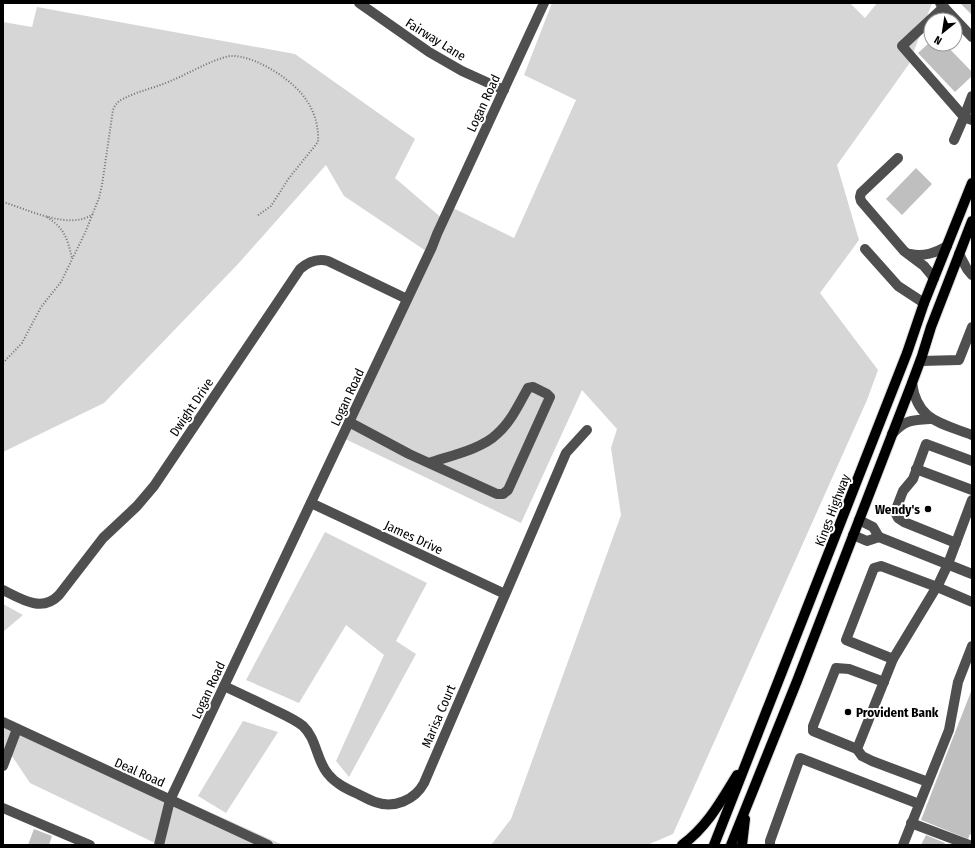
<svg xmlns="http://www.w3.org/2000/svg" width="975" height="848" viewBox="0 0 975 848" font-family="'Fira Sans Condensed',sans-serif">
<style>
.green{fill:#d6d6d6}
.building{fill:#bfbfbf}
.lines{fill:none;stroke-linecap:round;stroke-linejoin:round}
.major-casing{stroke:#dbdbdb;stroke-width:12}
.path{stroke:#717171;stroke-width:2;stroke-dasharray:1 2;stroke-linecap:butt}
.minor{stroke:#4f4f4f;stroke-width:10}
.major{stroke:#000;stroke-width:10}
.poi-dot{fill:#000;stroke:#fff;stroke-width:1.5}
.labels{text-anchor:middle;stroke-width:4;stroke-linejoin:round;paint-order:stroke}
.street-label{font-size:13px;fill:#000;stroke:#fff}
.poi-label{font-size:13px;font-weight:bold;fill:#000;stroke:#fff;text-anchor:end}
</style>
<rect width="100%" height="100%" fill="#fff"/>
<g class="green">
<path d="M 552,3 L 850,3 L 865,18 L 877,3 L 932,3 L 909,64 L 837,165 L 859,240 L 820,293 L 878,370 L 867,400 L 673,834 L 647,845 L 491,845 L 511,819 L 621,515 L 611,448 L 617,429 L 582,390 L 521,523 L 341,437 L 429,253 L 344,196 L 326,165 L 238,264 L 104,403 L 3,452 L 3,22 L 32,27 L 37,7 L 295,54 L 415,139 L 395,178 L 444,220 L 451,207 L 514,238 L 576,100 L 524,75 Z"/>
<path d="M 325,532 L 427,583 L 396,641 L 416,654 L 349,777 L 336,761 L 384,655 L 346,625 L 299,703 L 246,680 Z"/>
<path d="M 3,604 L 23,615 L 3,632 Z"/>
<path d="M 3,719 L 283,845 L 159,845 L 30,783 L 12,756 L 3,758 Z"/>
<path d="M 243,721 L 278,732 L 226,813 L 198,796 Z"/>
</g>
<g class="building">
<path d="M 960,3 L 972,3 L 972,15 Z"/>
<path d="M 931,41 L 931,44 L 945,44 L 972,72 L 972,76 L 955,92 L 918,53 Z"/>
<path d="M 916,168 L 932,184 L 902,215 L 886,199 Z"/>
<path d="M 972,689 L 972,835 L 970,834 L 968,839 L 921,820 Z"/>
<path d="M 34,829 L 52,836 L 49,845 L 28,845 Z"/>
<path d="M 926,835 L 945,843 L 944,845 L 921,845 Z"/>
</g>
<g class="lines">
<defs>
<g id="major">
<path d="M 682,845 C 707,827 721,801 737,775"/>
<path d="M 714,845 L 907,353 L 924,303 L 972,183"/>
<path d="M 731,845 L 797,681 L 912,383 L 922,356 L 931,327 L 972,221"/>
<path d="M 742,845 L 745,819"/>
</g>
</defs>
<use href="#major" class="major-casing"/>
<g class="path">
<path d="M 3,202 C 27,209 70,231 93,214"/>
<path d="M 47,217 C 65,229 67,238 72,258"/>
<path d="M 3,363 L 22,343 L 41,307 L 61,282 L 85,233 L 99,198 L 102,185 L 113,110 C 115,105 118,101 123,99 C 136,92 150,89 163,84 C 182,77 200,66 219,59 C 223,58 227,56 231,56 C 255,55 295,81 307,101 C 315,113 319,128 318,142 L 289,178 L 271,206 L 257,216"/>
</g>
<g class="minor">
<path d="M 359,3 L 429,52 L 462,71 L 504,90"/>
<path d="M 940,3 L 972,37"/>
<path d="M 944,7 L 902,46 L 964,117 L 954,140"/>
<path d="M 972,96 L 964,117 L 972,120"/>
<path d="M 898,158 L 861,193 L 860,197 L 861,201 L 904,251 L 924,266 L 934,278"/>
<path d="M 865,249 L 898,286 L 924,303"/>
<path d="M 910,254 C 924,257 935,253 947,246"/>
<path d="M 959,254 L 967,269 L 972,275"/>
<path d="M 921,361 L 959,360 L 972,327"/>
<path d="M 912,383 C 917,421 941,423 972,435"/>
<path d="M 349,422 L 409,454 L 497,494 L 503,494 L 508,490 L 550,397 L 547,394 L 533,387 L 528,388 C 519,404 511,422 497,434 C 482,449 449,456 429,463"/>
<path d="M 892,434 C 905,420 911,420 931,419"/>
<path d="M 916,469 L 972,490"/>
<path d="M 311,503 L 505,594"/>
<path d="M 853,535 L 867,541 L 879,537 L 873,527 L 859,520"/>
<path d="M 879,537 L 972,574"/>
<path d="M 956,543 L 904,522 L 898,518 L 895,512 L 903,491 L 913,479 L 926,444 L 972,461"/>
<path d="M 3,590 C 21,599 42,613 59,595 L 103,538 L 137,506 L 154,486 L 300,269 C 308,262 317,258 328,261 L 407,299"/>
<path d="M 893,659 L 846,640 L 874,568 L 881,566 L 937,587 L 972,602"/>
<path d="M 224,686 C 239,693 254,700 268,707 C 280,713 293,718 303,726 C 317,739 316,760 328,774 C 336,784 347,789 358,794 C 364,797 369,800 375,802 C 394,809 415,800 424,783 L 566,453 L 587,430"/>
<path d="M 3,722 L 268,845"/>
<path d="M 857,749 L 813,731 L 813,726 L 836,668 L 849,669 L 884,682"/>
<path d="M 3,766 L 17,729"/>
<path d="M 928,782 L 872,761 L 862,756 L 857,749 L 893,659 L 939,583 L 948,564 L 972,500"/>
<path d="M 3,808 L 90,845"/>
<path d="M 911,823 L 969,845"/>
<path d="M 159,845 L 170,800 L 432,247 L 437,234 L 544,3"/>
<path d="M 770,845 L 770,841 L 800,758 L 919,804"/>
<path d="M 903,845 L 949,730 L 958,682 L 972,646"/>
</g>
<use href="#major" class="major"/>
</g>
<g class="poi-dot">
<circle cx="928" cy="509" r="4"/>
<circle cx="848" cy="712" r="4"/>
</g>
<g class="labels">
<g class="street-label">
<text transform="translate(436 39) rotate(32)" y="5">Fairway Lane</text>
<text transform="translate(483 103) rotate(-65)" y="5">Logan Road</text>
<text transform="translate(347 397) rotate(-65)" y="5">Logan Road</text>
<text transform="translate(191 407) rotate(-56)" y="5">Dwight Drive</text>
<text transform="translate(832 510) rotate(-69)" y="5">Kings Highway</text>
<text transform="translate(414 537) rotate(25)" y="5">James Drive</text>
<text transform="translate(208 690) rotate(-65)" y="5">Logan Road</text>
<text transform="translate(438 716) rotate(-67)" y="5">Marisa Court</text>
<text transform="translate(140 772) rotate(24)" y="5">Deal Road</text>
</g>
<g class="poi-label">
<text x="920" y="514">Wendy's</text>
<text x="856" y="717" text-anchor="start">Provident Bank</text>
</g>
</g>
<rect width="975" height="848" fill="none" stroke="#000000" stroke-width="8"/>
<g transform="translate(943 32) rotate(210)"><circle r="19" fill="#ffffff" stroke="#999999"/>
<path d="M0-3L7 15L0 10L-7 15Z" fill="#000000"/>
<text y="-6" font-size="11" font-weight="bold" text-anchor="middle" fill="#000000">N</text>
</g>
</svg>
